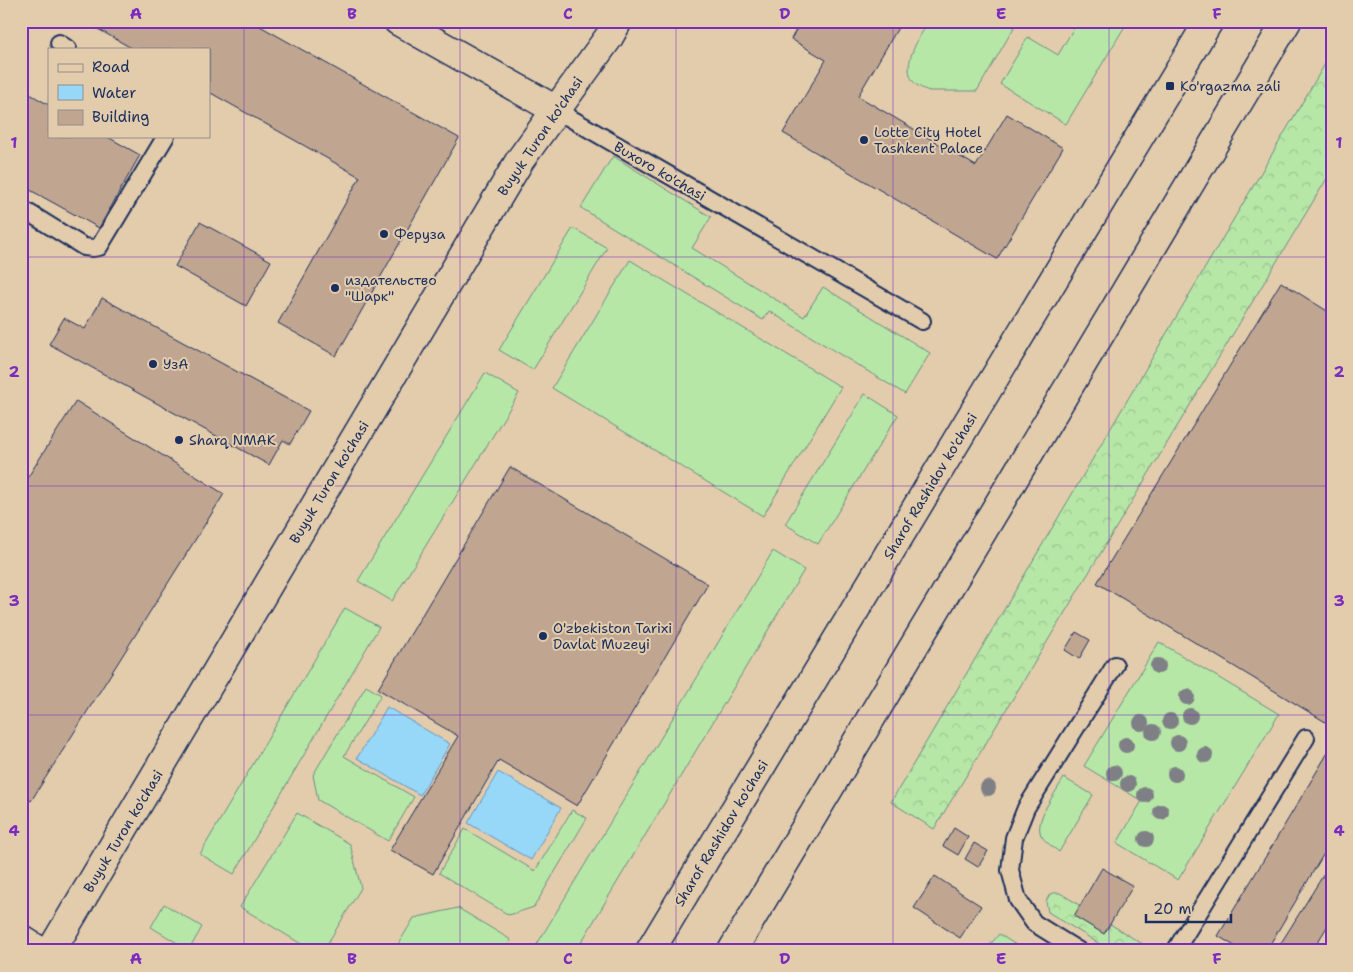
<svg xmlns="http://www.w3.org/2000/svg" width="1353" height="972" viewBox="0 0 1353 972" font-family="'Shantell Sans',sans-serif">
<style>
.grass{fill:#b7e7a6;stroke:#698b82}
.forest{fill:url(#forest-crowns);stroke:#698b82}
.water{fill:#97d7f8;stroke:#6594ba}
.building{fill:#c0a591;stroke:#1b2f5e}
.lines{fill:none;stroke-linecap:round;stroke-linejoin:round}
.lane-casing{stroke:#1b2f5e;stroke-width:20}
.street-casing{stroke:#1b2f5e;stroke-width:31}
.primary-casing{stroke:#1b2f5e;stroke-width:31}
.lane{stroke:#e3ccac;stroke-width:16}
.street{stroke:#e3ccac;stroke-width:28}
.primary{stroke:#e3ccac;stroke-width:28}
.tree{fill:#7e8085}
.grid{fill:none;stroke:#7b2cbf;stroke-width:1;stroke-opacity:0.55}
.poi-dot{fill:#1b2f5e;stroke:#e3ccac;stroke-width:2}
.labels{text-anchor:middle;stroke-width:4;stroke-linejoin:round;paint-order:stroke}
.poi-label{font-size:14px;fill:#1b2f5e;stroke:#e3ccac;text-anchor:start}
.street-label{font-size:14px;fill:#1b2f5e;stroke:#e3ccac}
.neatline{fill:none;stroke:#7b2cbf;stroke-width:2}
.grid-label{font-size:16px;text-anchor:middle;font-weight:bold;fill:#7b2cbf}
</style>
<defs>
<pattern id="forest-crowns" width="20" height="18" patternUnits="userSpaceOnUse" patternTransform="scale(1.25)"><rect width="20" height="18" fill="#b7e7a6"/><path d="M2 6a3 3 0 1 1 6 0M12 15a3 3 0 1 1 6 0" fill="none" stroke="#9dc691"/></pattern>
</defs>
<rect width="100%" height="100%" fill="#e3ccac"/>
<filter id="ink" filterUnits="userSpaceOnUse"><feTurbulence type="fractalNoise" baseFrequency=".02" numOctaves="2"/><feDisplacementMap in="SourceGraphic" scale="10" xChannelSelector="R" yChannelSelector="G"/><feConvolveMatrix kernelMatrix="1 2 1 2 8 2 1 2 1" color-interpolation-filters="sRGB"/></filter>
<g filter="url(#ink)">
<g class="grass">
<path d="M 929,21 L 1011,21 L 1016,24 L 977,91 L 930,91 C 891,81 916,42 929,21 Z"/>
<path d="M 1078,21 L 1128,21 L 1066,124 L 1000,84 L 1028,37 L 1058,55 Z"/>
<path d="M 613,156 L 711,217 L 692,248 L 804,317 L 823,287 L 930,353 L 905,394 L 769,311 L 763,320 L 581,208 Z"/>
<path d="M 573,228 L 607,248 L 533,370 L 499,350 Z"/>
<path d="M 630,260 L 841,387 L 763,516 L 552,388 Z"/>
<path d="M 485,373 L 519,393 L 392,601 L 358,581 Z"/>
<path d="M 865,394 L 898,415 L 818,544 L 785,524 Z"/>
<path d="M 773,551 L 804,570 L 576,951 L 533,951 Z"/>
<path d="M 345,608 L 379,627 L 234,874 L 200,854 Z"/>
<path d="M 1159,642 L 1279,714 L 1178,880 L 1117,843 L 1142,801 L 1084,766 Z"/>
<path d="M 366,686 L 381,695 L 344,756 L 414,797 L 388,841 L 318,800 L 313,775 Z"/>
<path d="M 1064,778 L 1093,795 L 1059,852 C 1053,847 1045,842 1041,835 C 1034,820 1056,792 1064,778 Z"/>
<path d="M 572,810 L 587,818 L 534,907 L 509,915 L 439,873 L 465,829 L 535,871 Z"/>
<path d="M 297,813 L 350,844 L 361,888 L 323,951 L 313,951 L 240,907 Z"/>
<path d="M 164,904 L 202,927 L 189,950 L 151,927 Z"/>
<path d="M 458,908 L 511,940 L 504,951 L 394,951 L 414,918 Z"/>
<path d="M 999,934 L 1025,951 L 1026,951 L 985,951 Z"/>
</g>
<g class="forest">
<path d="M 1332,52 L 1332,170 L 934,829 L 891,802 Z"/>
<path d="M 1054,893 L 1060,893 L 1144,945 L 1149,951 L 1111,951 L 1048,912 L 1046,901 L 1050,894 Z"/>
</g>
<g class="water">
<path d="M 387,707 L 450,744 L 420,795 L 357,758 Z"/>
<path d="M 498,772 L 561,808 L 531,860 L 468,823 Z"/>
</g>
<g class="building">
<path d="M 84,21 L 251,21 L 459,138 L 336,356 L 278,323 L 360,177 L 209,92 L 209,49 L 133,49 Z"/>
<path d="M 801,21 L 902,21 L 858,96 L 976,166 L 1007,114 L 1063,148 L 997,259 L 783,133 L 826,60 L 791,39 Z"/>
<path d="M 21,89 L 49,105 L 49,136 L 106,136 L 140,155 L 99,228 L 21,185 Z"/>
<path d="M 200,222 L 271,261 L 246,306 L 175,266 Z"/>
<path d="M 1281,282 L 1332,314 L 1332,726 L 1097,583 Z"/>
<path d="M 102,298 L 309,411 L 290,444 L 283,440 L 269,465 L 49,344 L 64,318 L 85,329 Z"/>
<path d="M 76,401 L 224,494 L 31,801 L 21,795 L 21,488 Z"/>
<path d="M 510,467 L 708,584 L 577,806 L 499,760 L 433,874 L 390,850 L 458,736 L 378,689 Z"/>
<path d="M 1076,632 L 1090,640 L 1079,659 L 1065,650 Z"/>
<path d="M 1332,746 L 1332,840 L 1266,951 L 1243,951 L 1218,936 Z"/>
<path d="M 954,828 L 968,837 L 958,855 L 943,846 Z"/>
<path d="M 974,843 L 988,851 L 978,867 L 965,859 Z"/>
<path d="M 1332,861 L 1332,919 L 1312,951 L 1276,951 Z"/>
<path d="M 1102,868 L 1133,886 L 1104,934 L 1074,916 Z"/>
<path d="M 935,876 L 981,906 L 960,938 L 914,908 Z"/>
</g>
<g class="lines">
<defs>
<g id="lane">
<path d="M 59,43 L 68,49"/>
<path d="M 556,110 L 922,321"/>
<path d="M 21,208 L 84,247 L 93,248 L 99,247 L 166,136"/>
<path d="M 1079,951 L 1034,923 L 1018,900 L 1010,870 L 1014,838 L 1026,808 L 1115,665"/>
<path d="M 1175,951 L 1306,738"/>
</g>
<g id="street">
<path d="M 398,21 L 556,110"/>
<path d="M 21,939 L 40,951"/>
<path d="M 51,951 L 520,160 L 609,37 L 618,21"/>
</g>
<g id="primary">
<path d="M 650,951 L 1209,21"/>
<path d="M 732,951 L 1287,21"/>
</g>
</defs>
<use href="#lane" class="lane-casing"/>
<use href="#street" class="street-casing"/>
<use href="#primary" class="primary-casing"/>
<use href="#lane" class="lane"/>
<use href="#street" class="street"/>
<use href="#primary" class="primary"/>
</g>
<g class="tree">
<circle cx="1158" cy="666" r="8"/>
<circle cx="1187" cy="697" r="8"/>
<circle cx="1190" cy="716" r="8"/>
<circle cx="1170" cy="721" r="8"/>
<circle cx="1141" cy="723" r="8"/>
<circle cx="1153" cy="732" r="8"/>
<circle cx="1178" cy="743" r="8"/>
<circle cx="1126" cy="745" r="8"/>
<circle cx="1205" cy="755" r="8"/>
<circle cx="1114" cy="773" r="8"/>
<circle cx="1175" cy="774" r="8"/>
<circle cx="1128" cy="784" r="8"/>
<circle cx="988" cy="788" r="8"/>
<circle cx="1145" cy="795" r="8"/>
<circle cx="1161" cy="812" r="8"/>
<circle cx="1146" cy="839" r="8"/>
</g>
</g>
<path class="grid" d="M 244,21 L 244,951M 460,21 L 460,951M 676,21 L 676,951M 893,21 L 893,951M 1109,21 L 1109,951M 21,257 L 1332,257M 21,486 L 1332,486M 21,715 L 1332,715"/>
<g class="poi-dot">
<rect x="1165" y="81" width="10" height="10" rx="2.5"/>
<circle cx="864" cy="140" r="5"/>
<circle cx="384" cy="234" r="5"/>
<circle cx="335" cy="288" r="5"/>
<circle cx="153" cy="364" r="5"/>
<circle cx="179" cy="440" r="5"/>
<circle cx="543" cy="636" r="5"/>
</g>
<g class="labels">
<g class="poi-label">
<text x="1180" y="91">Ko'rgazma zali</text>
<text x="874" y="137">Lotte City Hotel<tspan x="874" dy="16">Tashkent Palace</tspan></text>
<text x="394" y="239">Феруза</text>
<text x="345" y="285">издательство<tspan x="345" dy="16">"Шарк"</tspan></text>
<text x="163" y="369">УзА</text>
<text x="189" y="445">Sharq NMAK</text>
<text x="553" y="633">O'zbekiston Tarixi<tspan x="553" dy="16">Davlat Muzeyi</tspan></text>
</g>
<g class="street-label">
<text transform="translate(540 136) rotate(-56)" y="5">Buyuk Turon ko'chasi</text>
<text transform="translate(660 171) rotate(30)" y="5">Buxoro ko'chasi</text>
<text transform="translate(329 482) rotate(-59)" y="5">Buyuk Turon ko'chasi</text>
<text transform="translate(930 486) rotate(-59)" y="5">Sharof Rashidov ko'chasi</text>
<text transform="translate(123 831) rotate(-59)" y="5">Buyuk Turon ko'chasi</text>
<text transform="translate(721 833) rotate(-59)" y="5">Sharof Rashidov ko'chasi</text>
</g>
</g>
<rect width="1353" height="972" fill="none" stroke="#e3ccac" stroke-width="55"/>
<rect x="48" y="48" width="162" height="90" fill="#e3ccac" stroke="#938d8d"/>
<rect x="58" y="64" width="25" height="8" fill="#e3ccac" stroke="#938d8d"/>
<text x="92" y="72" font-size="15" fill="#1b2f5e">Road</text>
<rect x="58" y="85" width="25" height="15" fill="#97d7f8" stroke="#938d8d"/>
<text x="92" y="98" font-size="15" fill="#1b2f5e">Water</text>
<rect x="58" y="110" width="25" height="15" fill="#c0a591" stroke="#938d8d"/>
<text x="92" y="122" font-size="15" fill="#1b2f5e">Building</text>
<path d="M1146 914v8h85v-8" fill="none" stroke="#1b2f5e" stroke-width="2.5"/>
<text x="1153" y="914" font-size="15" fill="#1b2f5e" stroke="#e3ccac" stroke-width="4" paint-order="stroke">20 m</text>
<rect x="28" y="28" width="1298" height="916" class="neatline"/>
<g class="grid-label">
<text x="136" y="19">A</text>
<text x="352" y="19">B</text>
<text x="568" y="19">C</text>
<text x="785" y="19">D</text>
<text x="1001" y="19">E</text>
<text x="1217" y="19">F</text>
<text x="14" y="148">1</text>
<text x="1339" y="148">1</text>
<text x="14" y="377">2</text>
<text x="1339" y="377">2</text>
<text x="14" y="606">3</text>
<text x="1339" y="606">3</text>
<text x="14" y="836">4</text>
<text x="1339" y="836">4</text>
<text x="136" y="964">A</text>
<text x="352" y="964">B</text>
<text x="568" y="964">C</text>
<text x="785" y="964">D</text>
<text x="1001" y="964">E</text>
<text x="1217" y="964">F</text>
</g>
</svg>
